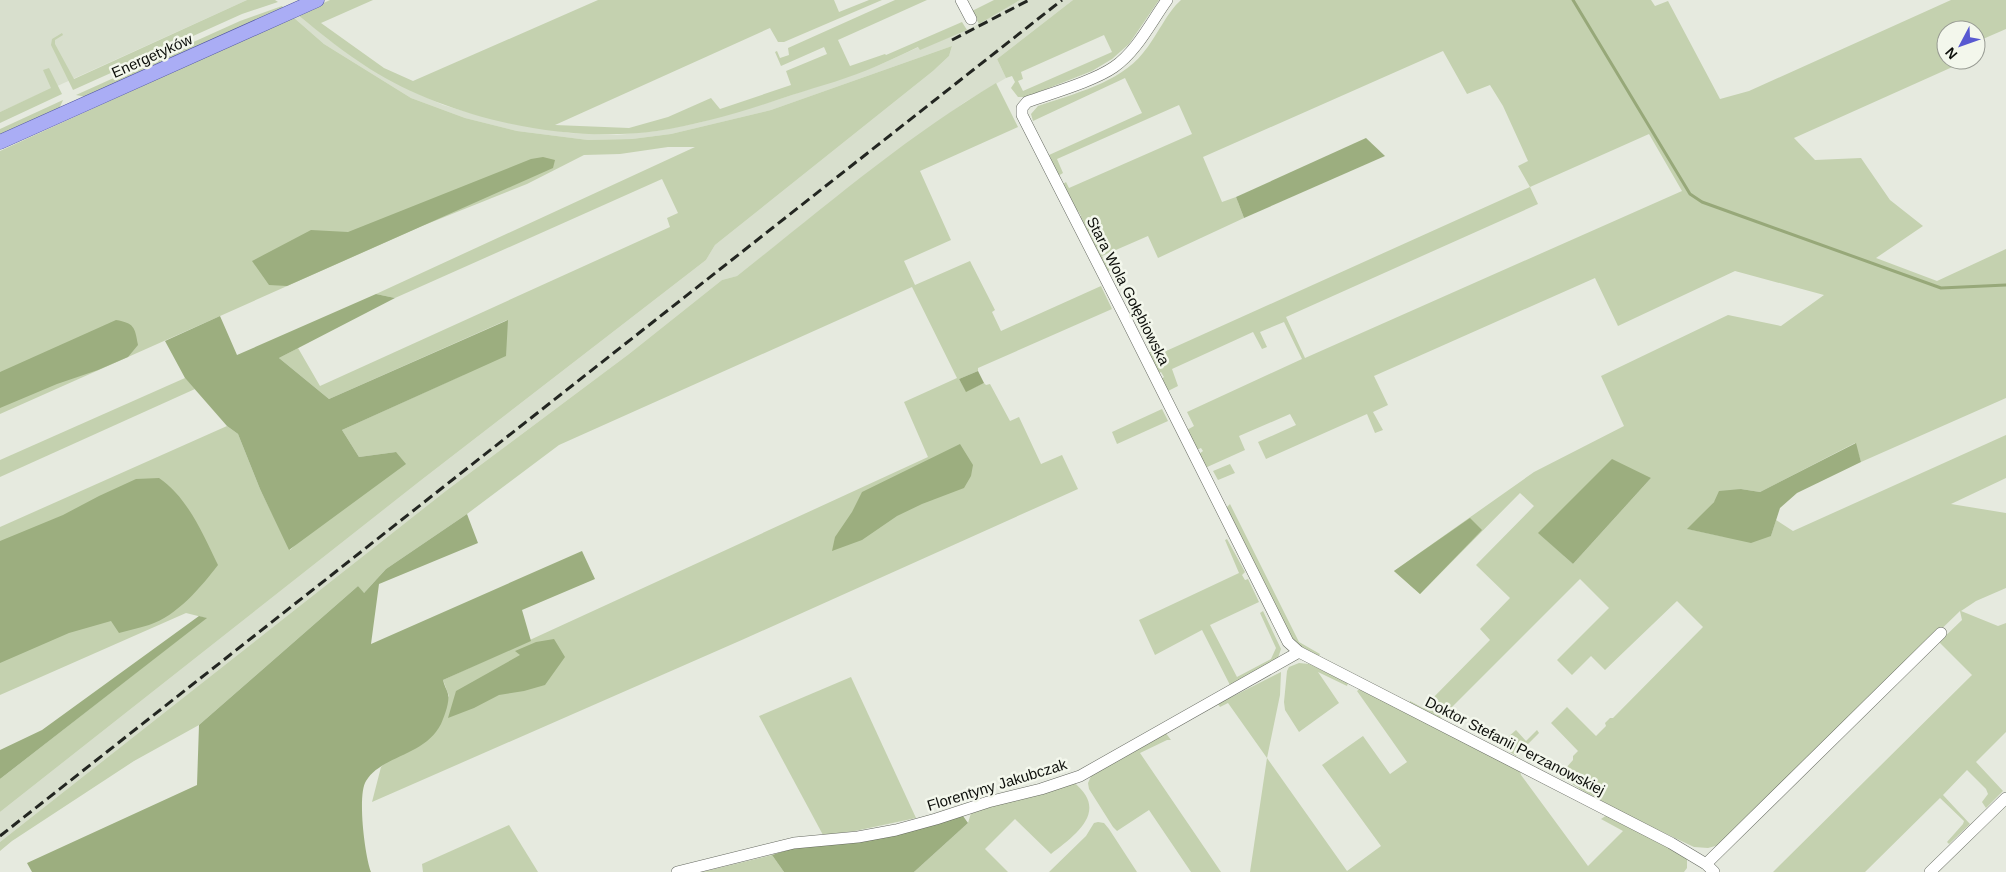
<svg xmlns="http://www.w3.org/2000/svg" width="2006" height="872" viewBox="0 0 2006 872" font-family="Helvetica,sans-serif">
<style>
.built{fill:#d8dfcd}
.green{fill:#c4d1af;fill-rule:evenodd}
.forest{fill:#9cae7f}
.water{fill:#97a879}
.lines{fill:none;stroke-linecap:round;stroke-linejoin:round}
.stream{stroke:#97a879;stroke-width:3}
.minor-casing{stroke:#656960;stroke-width:12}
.major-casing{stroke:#4e539f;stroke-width:15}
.minor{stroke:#fff;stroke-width:11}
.major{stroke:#aaadf5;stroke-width:14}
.rail{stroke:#232621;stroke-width:3;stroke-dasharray:10 5;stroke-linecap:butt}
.labels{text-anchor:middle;stroke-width:5;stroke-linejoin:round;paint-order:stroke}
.street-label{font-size:15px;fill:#0d0f0b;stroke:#f3f7ec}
</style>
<rect width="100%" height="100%" fill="#e6eadf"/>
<g class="built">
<path d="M 0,0 L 247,0 L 0,112 Z"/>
<path d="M 1020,0 L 1073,0 L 997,59 L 1006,78 L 965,102 L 878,165 L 737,276 L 722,280 L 629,354 L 447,490 L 0,842 L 0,812 L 420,481 L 706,260 L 715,245 L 933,71 L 949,56 L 952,46 L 771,110 L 671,134 L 632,139 L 588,140 L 517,131 L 465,118 L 411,98 L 324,44 L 293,17 L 298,15 L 329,40 L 371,69 L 410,90 L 443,105 L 474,114 L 569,133 L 617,135 L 656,131 L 698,123 L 777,100 L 877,66 L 919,47 L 920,49 L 971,28 Z"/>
</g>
<g class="green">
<path d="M 247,0 L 275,0 L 278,2 L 242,14 L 73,90 L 51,45 L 52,39 L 62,33 L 63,35 L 55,40 L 55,44 L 74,79 Z"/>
<path d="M 330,0 L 373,0 L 321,23 L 384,68 L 413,81 L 598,0 L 834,0 L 839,12 L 869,0 L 882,0 L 784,42 L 778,42 L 770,28 L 555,125 L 629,128 L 668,117 L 711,98 L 720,109 L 791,85 L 786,71 L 827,54 L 824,47 L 781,66 L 775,52 L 777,51 L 780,58 L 789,55 L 788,48 L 895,0 L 927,0 L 838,40 L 850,66 L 885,54 L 886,55 L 962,22 L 967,30 L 920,50 L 918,47 C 905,53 891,60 877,66 C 850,78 820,86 792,95 C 748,110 703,124 657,131 C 565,144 448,118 370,69 C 345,53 321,34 298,15 Z"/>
<path d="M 994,0 L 1020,0 L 979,24 L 972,11 Z"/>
<path d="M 1073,0 L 1159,0 L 1129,44 L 1112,59 L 1092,71 L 1026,97 L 1018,97 L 1011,88 L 1015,82 L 1012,76 L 1006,78 L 997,59 ZM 1104,35 L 1112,52 L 1023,91 L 1018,81 L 1023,79 L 1021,72 Z"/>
<path d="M 1181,0 L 1651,0 L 1655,6 L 1668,1 L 1720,99 L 1749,91 L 1951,0 L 2006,0 L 2006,29 L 1976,42 L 1976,30 L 1946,30 L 1946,60 L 1968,60 L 1794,138 L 1815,160 L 1861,158 L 1890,200 L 1923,226 L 1876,258 L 1937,281 L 2006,249 L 2006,398 L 1861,462 L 1855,443 L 1760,492 L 1741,489 L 1714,502 L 1688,529 L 1725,537 L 1771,536 L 1776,520 L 1793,531 L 2006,435 L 2006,478 L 1951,504 L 2006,513 L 2006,588 L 1976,601 L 1961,611 L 1998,626 L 2006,623 L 2006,732 L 1976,762 L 2003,791 L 1986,808 L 1982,802 L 1988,794 L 1986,789 L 1967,770 L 1943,795 L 1970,824 L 1949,844 L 1947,842 L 1963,824 L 1964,821 L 1940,798 L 1865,872 L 1773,872 L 1972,675 L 1939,642 L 1962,620 L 1960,611 L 1719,845 L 1708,848 L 1694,847 L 1639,821 L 1585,792 L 1559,776 L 1573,760 L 1573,756 L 1578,751 L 1551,723 L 1567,707 L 1596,736 L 1606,726 L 1605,723 L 1610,718 L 1613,718 L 1703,627 L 1677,601 L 1605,670 L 1591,656 L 1572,675 L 1557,660 L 1609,608 L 1580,579 L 1442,717 L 1440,718 L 1410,704 L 1410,701 L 1423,708 L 1490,640 L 1480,629 L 1510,598 L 1476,565 L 1534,506 L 1520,493 L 1420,594 L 1394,571 L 1534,472 L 1624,426 L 1601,376 L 1728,315 L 1781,326 L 1824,295 L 1735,271 L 1618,326 L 1595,278 L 1374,376 L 1388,405 L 1373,412 L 1383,430 L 1375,433 L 1367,414 L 1266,459 L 1258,442 L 1296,425 L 1290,414 L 1239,436 L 1245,450 L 1205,468 L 1199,454 L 1203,451 L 1201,448 L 1196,450 L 1187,430 L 1194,426 L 1187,412 L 1302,359 L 1284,322 L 1260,332 L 1267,347 L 1262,349 L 1253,332 L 1172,369 L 1178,386 L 1168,391 L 1161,379 L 1164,377 L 1161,372 L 1158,373 L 1148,353 L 1152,351 L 1155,356 L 1530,187 L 1518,166 L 1528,161 L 1503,106 L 1490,85 L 1467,94 L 1443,51 L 1203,157 L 1222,202 L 1236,197 L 1244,218 L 1158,258 L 1148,236 L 1102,256 L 1110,271 L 1106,272 L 1078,218 L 1081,216 L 1078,211 L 1076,211 L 1063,184 L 1066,182 L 1069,188 L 1192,134 L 1179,105 L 1057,159 L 1063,173 L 1058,176 L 1048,160 L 1051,158 L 1049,155 L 1142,113 L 1125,78 L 1033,121 L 1031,114 L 1038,106 C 1073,94 1119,83 1143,53 C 1156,38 1167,12 1181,0 ZM 1649,134 L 1682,191 L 1305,358 L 1286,317 L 1538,204 L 1530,187 ZM 1651,478 L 1573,564 L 1539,533 Z"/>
<path d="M 282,6 L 284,9 L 86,97 L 76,95 L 240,21 Z"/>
<path d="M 293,17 L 324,44 L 411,98 L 465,118 L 517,131 L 588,140 L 632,139 L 671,134 L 771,110 L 952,46 L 949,56 L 933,71 L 715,245 L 706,260 L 420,481 L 0,812 L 0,779 L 206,618 L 186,613 L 0,695 L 0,527 L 227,426 L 238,434 L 260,489 L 290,550 L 396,452 L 359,457 L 342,430 L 463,375 L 507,320 L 329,399 L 279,358 L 298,348 L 320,386 L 670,227 L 667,218 L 678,213 L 662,179 L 395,298 L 376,294 L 695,147 L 668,147 L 620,154 L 584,155 L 527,184 L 422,226 L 0,414 L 0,151 Z"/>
<path d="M 49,68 L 62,94 L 0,123 L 0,112 L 51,88 L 43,70 Z"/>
<path d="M 996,83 L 1018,127 L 920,171 L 951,240 L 904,261 L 915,285 L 970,261 L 995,310 L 992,312 L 1001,331 L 1101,286 L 1112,309 L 978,368 L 978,371 L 959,379 L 966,391 L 984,383 L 986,385 L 990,384 L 1010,421 L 1019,417 L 1041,464 L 1062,455 L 1078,489 L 744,639 L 372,802 L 381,767 L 449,696 L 443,680 L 928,457 L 904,402 L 957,378 L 912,287 L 559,445 L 467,514 L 386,569 L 363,594 L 358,586 L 199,725 L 134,761 L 12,841 L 0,851 L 0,842 L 447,490 L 629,354 L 722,280 L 737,276 C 821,210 904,138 996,83 Z"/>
<path d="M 63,100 L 59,109 L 0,136 L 0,129 Z"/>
<path d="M 185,378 L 195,389 L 0,477 L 0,460 Z"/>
<path d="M 1162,409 L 1168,421 L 1117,444 L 1112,432 Z"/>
<path d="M 1230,464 L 1235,473 L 1218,480 L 1213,471 Z"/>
<path d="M 1230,504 L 1299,642 L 1320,654 L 1319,656 L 1294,644 L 1226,508 Z"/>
<path d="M 1227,539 L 1245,572 L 1242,575 L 1245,580 L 1248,579 L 1259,602 L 1210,625 L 1237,677 L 1271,659 L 1276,648 L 1260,613 L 1263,611 L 1281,649 L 1277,661 L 1231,687 L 1202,630 L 1155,655 L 1139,620 L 1239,573 L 1225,540 Z"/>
<path d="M 1299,663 L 1309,664 L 1348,682 L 1347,686 L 1318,672 L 1339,703 L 1299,732 L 1285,710 L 1284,702 L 1287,671 L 1289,667 Z"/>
<path d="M 1281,672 L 1280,695 L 1267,758 L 1347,871 L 1381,846 L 1322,765 L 1363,736 L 1390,774 L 1407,762 L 1357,691 L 1361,688 L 1520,771 L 1521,775 L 1588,866 L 1623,831 L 1601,819 L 1607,815 L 1643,833 L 1687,858 L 1687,868 L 1684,872 L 1250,872 L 1267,758 L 1228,703 L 1220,707 L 1218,704 Z"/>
<path d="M 851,677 L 916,818 L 855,831 L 823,835 L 759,716 Z"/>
<path d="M 1516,730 L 1526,741 L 1537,730 L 1539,733 L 1516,756 L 1499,745 Z"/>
<path d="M 1165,732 L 1171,740 L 1167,740 L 1140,753 L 1221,872 L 1191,872 L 1149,810 L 1117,831 L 1113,827 L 1089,789 L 1088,783 L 1092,774 Z"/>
<path d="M 1073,782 C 1111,811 1074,836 1051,854 L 1015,819 L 985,849 L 1008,872 L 914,872 L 968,823 L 971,813 Z"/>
<path d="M 1098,822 L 1104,823 L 1109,829 L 1137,872 L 1049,872 L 1086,836 L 1094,823 Z"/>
<path d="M 509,825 L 538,872 L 423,872 L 422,864 Z"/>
<path d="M 772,855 L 784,872 L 702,872 Z"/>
</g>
<g class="forest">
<path d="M 1366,138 L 1385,156 L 1244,218 L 1236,197 Z"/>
<path d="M 543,157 L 555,160 L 553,168 L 287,286 L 269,285 L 252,261 L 311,230 L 348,232 L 531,159 Z"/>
<path d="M 376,294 L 395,298 L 279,358 L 329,399 L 508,320 L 506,356 L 342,430 L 359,457 L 396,452 L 406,464 L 289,550 L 260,489 L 238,434 L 227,426 L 185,378 L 165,341 L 220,316 L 237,355 Z"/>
<path d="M 116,320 C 134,323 135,327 138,345 L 128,357 L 98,370 L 57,384 L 0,408 L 0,372 Z"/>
<path d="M 1856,443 L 1861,462 L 1797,493 L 1780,508 L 1771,536 L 1751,543 L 1687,529 L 1714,502 L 1719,491 L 1741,489 L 1760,492 Z"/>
<path d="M 960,444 L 973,465 L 971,476 L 964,488 L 922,504 L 897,516 L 862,540 L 832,551 L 835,537 L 852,512 L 862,492 Z"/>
<path d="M 1612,459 L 1651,478 L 1573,564 L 1538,533 Z"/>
<path d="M 159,478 C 188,498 203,534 218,565 C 201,587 177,616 149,625 C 140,628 129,630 119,633 L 111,621 L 69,633 L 0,663 L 0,541 L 63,515 L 99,496 L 136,479 Z"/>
<path d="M 467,514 L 478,543 L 379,584 L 371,644 L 582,551 L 595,579 L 522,610 L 531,641 L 443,680 C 444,685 447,690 448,694 C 450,702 444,717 441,724 C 425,756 382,755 366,781 C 357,795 365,856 371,872 L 32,872 L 27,863 L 197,785 L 199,725 L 358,586 L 364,593 L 386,569 Z"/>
<path d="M 1470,518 L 1482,530 L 1420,594 L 1394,571 Z"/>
<path d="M 199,616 L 207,618 L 0,779 L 0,750 L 42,730 Z"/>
<path d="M 554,639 L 565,657 L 545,685 L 524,691 L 499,695 L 474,708 L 448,718 L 456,691 L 520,655 L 515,651 L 536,642 Z"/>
<path d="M 963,816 L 968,823 L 914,872 L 784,872 L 772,855 L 791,849 Z"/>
</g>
<path class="water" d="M 978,371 L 984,383 L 966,392 L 959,379 Z"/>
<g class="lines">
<path class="stream" d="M 1573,0 L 1690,194 L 1702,202 L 1941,288 L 2006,285"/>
<defs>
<g id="minor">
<path d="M 961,0 L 971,19"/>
<path d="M 1167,0 C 1151,22 1137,51 1114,67 C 1094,81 1052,93 1027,102 L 1022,108 L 1022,115 L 1123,313 L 1288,642 L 1299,652 L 1671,843 L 1706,864 L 1714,872"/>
<path d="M 1706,864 L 1941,633"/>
<path d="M 677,872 L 794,843 L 858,837 L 896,830 L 936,819 L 988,802 L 1041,789 L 1080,776 L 1299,652"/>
<path d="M 1930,872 L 2006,798"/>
</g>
<path id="major" d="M 0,142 L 317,0"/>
</defs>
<use href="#minor" class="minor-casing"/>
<use href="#major" class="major-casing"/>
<use href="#minor" class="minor"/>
<use href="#major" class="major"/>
<g class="rail">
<path d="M 952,40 L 1029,0"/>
<path d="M 0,836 L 1062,0"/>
</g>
</g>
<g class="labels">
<g class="street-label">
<text transform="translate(152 56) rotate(-24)" y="5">Energetyków</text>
<text transform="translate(1128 291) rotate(63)" y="5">Stara Wola Gołębiowska</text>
<text transform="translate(1515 746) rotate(27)" y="5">Doktor Stefanii Perzanowskiej</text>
<text transform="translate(997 785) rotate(-17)" y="5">Florentyny Jakubczak</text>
</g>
</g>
<g transform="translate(1961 45) rotate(229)"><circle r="24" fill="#f3f7ec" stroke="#979a92"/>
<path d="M0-4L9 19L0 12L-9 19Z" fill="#5859d1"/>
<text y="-8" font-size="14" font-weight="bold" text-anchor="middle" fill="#0d0f0b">N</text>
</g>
</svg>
